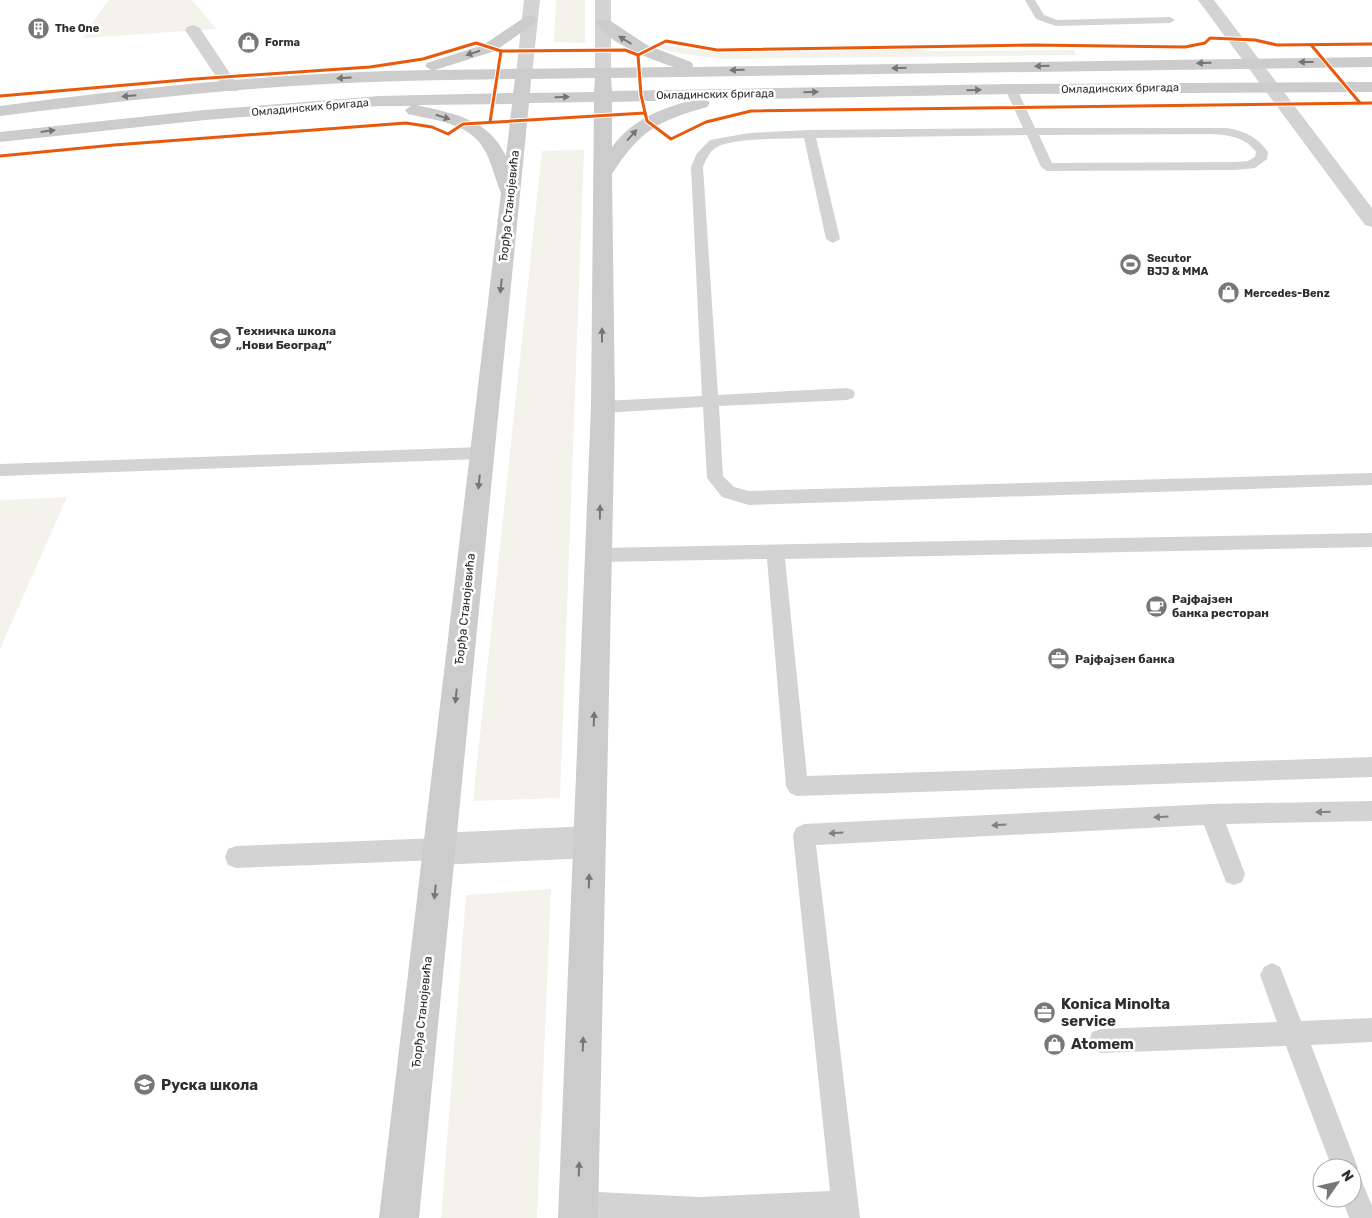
<svg xmlns="http://www.w3.org/2000/svg" width="1372" height="1218" viewBox="0 0 1372 1218" font-family="Rubik,sans-serif">
<style>
.green{fill:#f3f3ec}
.lines{fill:none;stroke-linecap:round;stroke-linejoin:round}
.lane{fill:#d3d3d3;fill-rule:evenodd}
.street{fill:#d3d3d3;fill-rule:evenodd}
.secondary{fill:#ccc;fill-rule:evenodd}
.cycleway-casing{stroke:#fff;stroke-width:5}
.cycleway{stroke:#e8590c;stroke-width:3}
.oneway{fill:#757575}
.oneway2{fill:#808080}
.labels{text-anchor:middle;stroke-width:5;stroke-linejoin:round;paint-order:stroke}
.far-poi-label{font-size:11px;font-weight:bold;fill:#2e2e2e;stroke:#fff;text-anchor:start}
.far-street-label{font-size:11px;fill:#2e2e2e;stroke:#fff}
.street-label{font-size:12px;fill:#2e2e2e;stroke:#fff}
.poi-label{font-size:12px;font-weight:bold;fill:#2e2e2e;stroke:#fff;text-anchor:start}
.near-poi-label{font-size:15px;font-weight:bold;fill:#2e2e2e;stroke:#fff;text-anchor:start}
</style>
<rect width="100%" height="100%" fill="#fff"/>
<g class="green">
<path d="M 108,0 L 192,0 L 216,29 L 83,38 Z"/>
<path d="M 556,0 L 585,0 L 585,43 L 554,42 Z"/>
<path d="M 664,45 L 713,52 L 915,49 L 929,51 L 1074,50 L 1077,55 L 723,59 L 682,54 L 658,48 Z"/>
<path d="M 584,150 L 560,798 L 473,801 L 542,151 Z"/>
<path d="M 67,497 L 0,649 L 0,500 Z"/>
<path d="M 551,889 L 537,1218 L 441,1218 L 466,895 Z"/>
</g>
<g class="lines">
<g class="lane">
<path d="M 1025,0 L 1035,0 L 1044,15 L 1057,20 L 1170,17 L 1175,20 L 1170,23 L 1056,26 L 1036,19 Z"/>
<path d="M 1011,86 L 1017,89 L 1035,128 L 1227,128 C 1245,131 1257,137 1268,152 L 1267,159 L 1255,168 L 1236,170 L 1047,171 L 1041,167 L 1027,135 L 816,138 L 840,239 L 833,243 L 826,239 L 804,138 C 782,139 737,138 719,146 C 711,149 706,159 703,167 L 718,395 L 847,388 L 853,390 L 855,394 L 853,398 L 847,400 L 719,406 L 723,476 L 734,487 L 749,491 L 1372,473 L 1372,485 L 749,505 L 722,497 L 707,478 L 703,407 L 603,413 L 597,411 L 595,407 L 597,403 L 603,401 L 702,396 L 691,167 L 697,153 L 710,140 L 749,133 L 809,130 L 1023,128 L 1005,89 ZM 1212,134 C 1229,135 1245,137 1256,152 L 1255,157 L 1248,161 L 1236,162 L 1052,163 L 1039,135 Z"/>
<path d="M 482,447 L 488,449 L 490,453 L 488,457 L 482,459 L 0,476 L 0,464 Z"/>
<path d="M 1372,533 L 1372,547 L 785,559 L 807,776 L 1372,757 L 1372,777 L 797,796 L 790,793 L 786,786 L 767,559 L 599,562 L 593,560 L 590,555 L 593,550 L 599,548 Z"/>
<path d="M 1372,801 L 1372,821 L 1226,824 L 1245,874 L 1242,882 L 1234,885 L 1226,882 L 1204,825 L 816,845 L 860,1218 L 587,1218 L 578,1217 L 568,1214 L 565,1204 L 568,1194 L 578,1191 L 699,1197 L 830,1191 L 793,835 L 796,828 L 804,824 L 1211,804 Z"/>
<path d="M 439,838 L 447,841 L 450,849 L 447,857 L 439,860 L 236,868 L 228,865 L 225,857 L 228,849 L 236,846 Z"/>
<path d="M 1272,963 L 1280,967 L 1301,1021 L 1372,1018 L 1372,1042 L 1311,1045 L 1358,1168 L 1355,1176 L 1361,1179 L 1372,1206 L 1372,1218 L 1349,1218 L 1342,1198 L 1352,1198 L 1352,1168 L 1332,1168 L 1286,1046 L 1101,1053 L 1092,1050 L 1089,1041 L 1092,1032 L 1101,1029 L 1277,1022 L 1260,975 L 1264,967 Z"/>
</g>
<g class="street">
<path d="M 524,0 L 540,0 L 532,74 L 530,78 L 518,78 L 516,74 Z"/>
<path d="M 595,0 L 611,0 L 611,72 L 609,76 L 597,76 L 595,72 Z"/>
<path d="M 1198,0 L 1214,0 L 1372,208 L 1372,227 L 1365,225 Z"/>
<path d="M 193,25 L 199,27 L 239,87 L 237,91 L 225,91 L 223,87 L 185,30 L 187,27 Z"/>
<path d="M 590,826 L 601,831 L 606,842 L 601,853 L 590,858 L 439,865 L 428,860 L 423,849 L 428,838 L 439,833 Z"/>
</g>
<path class="secondary" d="M 530,15 L 535,17 L 538,20 L 535,23 L 495,51 L 435,70 L 674,67 C 650,59 610,44 595,23 L 597,20 L 609,20 L 647,45 L 691,62 L 693,65 L 692,67 L 1372,57 L 1372,67 L 611,78 L 612,91 L 1011,84 L 1372,82 L 1372,92 L 1011,94 L 707,100 L 710,103 L 707,107 C 658,121 640,130 612,174 L 615,407 L 598,1218 L 558,1218 L 591,407 L 594,102 L 529,103 L 419,1218 L 379,1218 L 501,193 C 495,179 492,163 484,149 C 470,123 433,120 408,114 L 405,110 L 411,106 L 379,106 L 205,120 L 0,142 L 0,132 L 205,110 L 379,96 L 513,93 L 515,79 C 447,80 378,81 310,85 C 207,91 103,103 0,116 L 0,106 C 143,87 287,72 431,70 L 425,66 L 427,63 L 483,45 L 525,17 ZM 595,78 L 594,92 L 530,93 L 531,79 ZM 692,100 C 660,109 633,119 612,147 L 612,102 ZM 512,104 L 506,156 C 488,118 454,114 417,105 Z"/>
<defs>
<g id="cycleway">
<path d="M 1312,46 L 1360,103"/>
<path d="M 638,55 L 641,95 L 647,121 L 671,139 L 706,122 L 751,111 L 1372,103"/>
<path d="M 0,96 L 195,79 L 370,67 L 423,59 L 476,43 L 501,51 L 625,50 L 638,55 L 666,41 L 717,50 L 1034,45 L 1185,47 L 1205,43 L 1210,38 L 1255,40 L 1277,45 L 1372,44"/>
<path d="M 490,122 L 501,51"/>
<path d="M 0,156 L 114,145 L 406,123 L 432,127 L 448,134 L 463,124 L 645,113"/>
</g>
</defs>
<use href="#cycleway" class="cycleway-casing"/>
<use href="#cycleway" class="cycleway"/>
</g>
<defs><path id="oneway-solid" d="M-6-.8H1V-3.2L6.5 0L1 3.2V.8H-6Z" transform="scale(1.25)"/></defs>
<g class="oneway">
<use href="#oneway-solid" transform="translate(625 40) rotate(-149)"/>
<use href="#oneway-solid" transform="translate(473 53) rotate(162)"/>
<use href="#oneway-solid" transform="translate(1306 62) rotate(180)"/>
<use href="#oneway-solid" transform="translate(1204 63) rotate(179)"/>
<use href="#oneway-solid" transform="translate(1042 66) rotate(179)"/>
<use href="#oneway-solid" transform="translate(899 68) rotate(179)"/>
<use href="#oneway-solid" transform="translate(737 70) rotate(179)"/>
<use href="#oneway-solid" transform="translate(344 78) rotate(177)"/>
<use href="#oneway-solid" transform="translate(974 90) rotate(-1)"/>
<use href="#oneway-solid" transform="translate(811 92) rotate(-1)"/>
<use href="#oneway-solid" transform="translate(129 96) rotate(175)"/>
<use href="#oneway-solid" transform="translate(562 97) rotate(-1)"/>
<use href="#oneway-solid" transform="translate(443 117) rotate(17)"/>
<use href="#oneway-solid" transform="translate(48 131) rotate(-7)"/>
<use href="#oneway-solid" transform="translate(632 135) rotate(-48)"/>
<use href="#oneway-solid" transform="translate(501 286) rotate(96)"/>
<use href="#oneway-solid" transform="translate(602 335) rotate(-90)"/>
<use href="#oneway-solid" transform="translate(479 482) rotate(96)"/>
<use href="#oneway-solid" transform="translate(600 512) rotate(-89)"/>
<use href="#oneway-solid" transform="translate(456 696) rotate(96)"/>
<use href="#oneway-solid" transform="translate(594 719) rotate(-88)"/>
<use href="#oneway-solid" transform="translate(589 881) rotate(-88)"/>
<use href="#oneway-solid" transform="translate(435 892) rotate(96)"/>
<use href="#oneway-solid" transform="translate(583 1044) rotate(-88)"/>
<use href="#oneway-solid" transform="translate(579 1169) rotate(-88)"/>
</g>
<g class="oneway2">
<use href="#oneway-solid" transform="translate(1323 812) rotate(179)"/>
<use href="#oneway-solid" transform="translate(1161 817) rotate(177)"/>
<use href="#oneway-solid" transform="translate(999 825) rotate(177)"/>
<use href="#oneway-solid" transform="translate(836 833) rotate(177)"/>
</g>
<defs>
<symbol id="building-disc" viewBox="-11 -11 22 22"><circle r="9.5" fill="#777" stroke="#fff"/><path d="M-4-6H4V6H1V3H-1V6H-4ZM-2.5-4.3h1.7v1.8h-1.7ZM.8-4.3h1.7v1.8H.8ZM-2.5-1h1.7V.8h-1.7ZM.8-1h1.7V.8H.8Z" fill="#fff"/></symbol>
<symbol id="shop-disc" viewBox="-11 -11 22 22"><circle r="9.5" fill="#777" stroke="#fff"/><path d="M-5-2.5h2.3a2.7 3.5 0 0 1 5.4 0H5L5.5 6h-11ZM-1.5-2.5h3a1.5 2.3 0 0 0-3 0Z" fill="#fff"/></symbol>
<symbol id="stadium-disc" viewBox="-11 -11 22 22"><circle r="9.5" fill="#777" stroke="#fff"/><path d="M0-5a6.5 5 0 1 0 0 10a6.5 5 0 1 0 0-10ZM-3.5-1.8h7v3.6h-7Z" fill="#fff"/></symbol>
<symbol id="school-disc" viewBox="-11 -11 22 22"><circle r="9.5" fill="#777" stroke="#fff"/><path d="M0-5L7-2L0 1L-7-2ZM-4 1L0 2.5L4 1V4Q0 6-4 4Z" fill="#fff"/></symbol>
<symbol id="cafe-disc" viewBox="-11 -11 22 22"><circle r="9.5" fill="#777" stroke="#fff"/><path d="M-5.5-4.5H6V0H3Q3 3.5 0 3.5H-2.5Q-5.5 3.5-5.5 0ZM3-3.2v2h1.7v-2ZM-6 4.5H4V6H-6Z" fill="#fff"/></symbol>
<symbol id="office-disc" viewBox="-11 -11 22 22"><circle r="9.5" fill="#777" stroke="#fff"/><path d="M-6-3h4V-5.5h4V-3h4V5H-6ZM-1-4.5V-3h2v-1.5ZM-6 0V1H6V0Z" fill="#fff"/></symbol>
</defs>
<g fill-rule="evenodd">
<use href="#building-disc" x="26" y="16" width="25" height="25"/>
<use href="#shop-disc" x="236" y="30" width="25" height="25"/>
<use href="#stadium-disc" x="1118" y="252" width="25" height="25"/>
<use href="#shop-disc" x="1216" y="280" width="25" height="25"/>
<use href="#school-disc" x="208" y="326" width="25" height="25"/>
<use href="#cafe-disc" x="1144" y="594" width="25" height="25"/>
<use href="#office-disc" x="1046" y="646" width="25" height="25"/>
<use href="#office-disc" x="1032" y="1000" width="25" height="25"/>
<use href="#shop-disc" x="1042" y="1032" width="25" height="25"/>
<use href="#school-disc" x="132" y="1072" width="25" height="25"/>
</g>
<g class="labels">
<g class="far-poi-label">
<text x="55" y="32">The One</text>
<text x="265" y="46">Forma</text>
<text x="1147" y="262">Secutor<tspan x="1147" dy="13">BJJ &amp; MMA</tspan></text>
<text x="1244" y="297">Mercedes-Benz</text>
</g>
<g class="far-street-label">
<text transform="translate(1120 88) rotate(-1)" y="4">Омладинских бригада</text>
<text transform="translate(715 94) rotate(-1)" y="4">Омладинских бригада</text>
<text transform="translate(310 107) rotate(-5)" y="4">Омладинских бригада</text>
</g>
<g class="street-label">
<text transform="translate(509 206) rotate(-84)" y="4">Ђорђа Станојевића</text>
<text transform="translate(465 609) rotate(-84)" y="4">Ђорђа Станојевића</text>
<text transform="translate(422 1012) rotate(-84)" y="4">Ђорђа Станојевића</text>
</g>
<g class="poi-label">
<text x="236" y="335">Техничка школа<tspan x="236" dy="14">„Нови Београд”</tspan></text>
<text x="1172" y="603">Рајфајзен<tspan x="1172" dy="14">банка ресторан</tspan></text>
<text x="1075" y="663">Рајфајзен банка</text>
</g>
<g class="near-poi-label">
<text x="1061" y="1009">Konica Minolta<tspan x="1061" dy="17">service</tspan></text>
<text x="1071" y="1049">Atomem</text>
<text x="161" y="1090">Руска школа</text>
</g>
</g>
<g transform="translate(1337 1183) rotate(56)"><circle r="24" fill="#ffffff" stroke="#ababab"/>
<path d="M0-4L9 19L0 12L-9 19Z" fill="#777777"/>
<text y="-8" font-size="14" font-weight="bold" text-anchor="middle" fill="#2e2e2e">N</text>
</g>
</svg>
